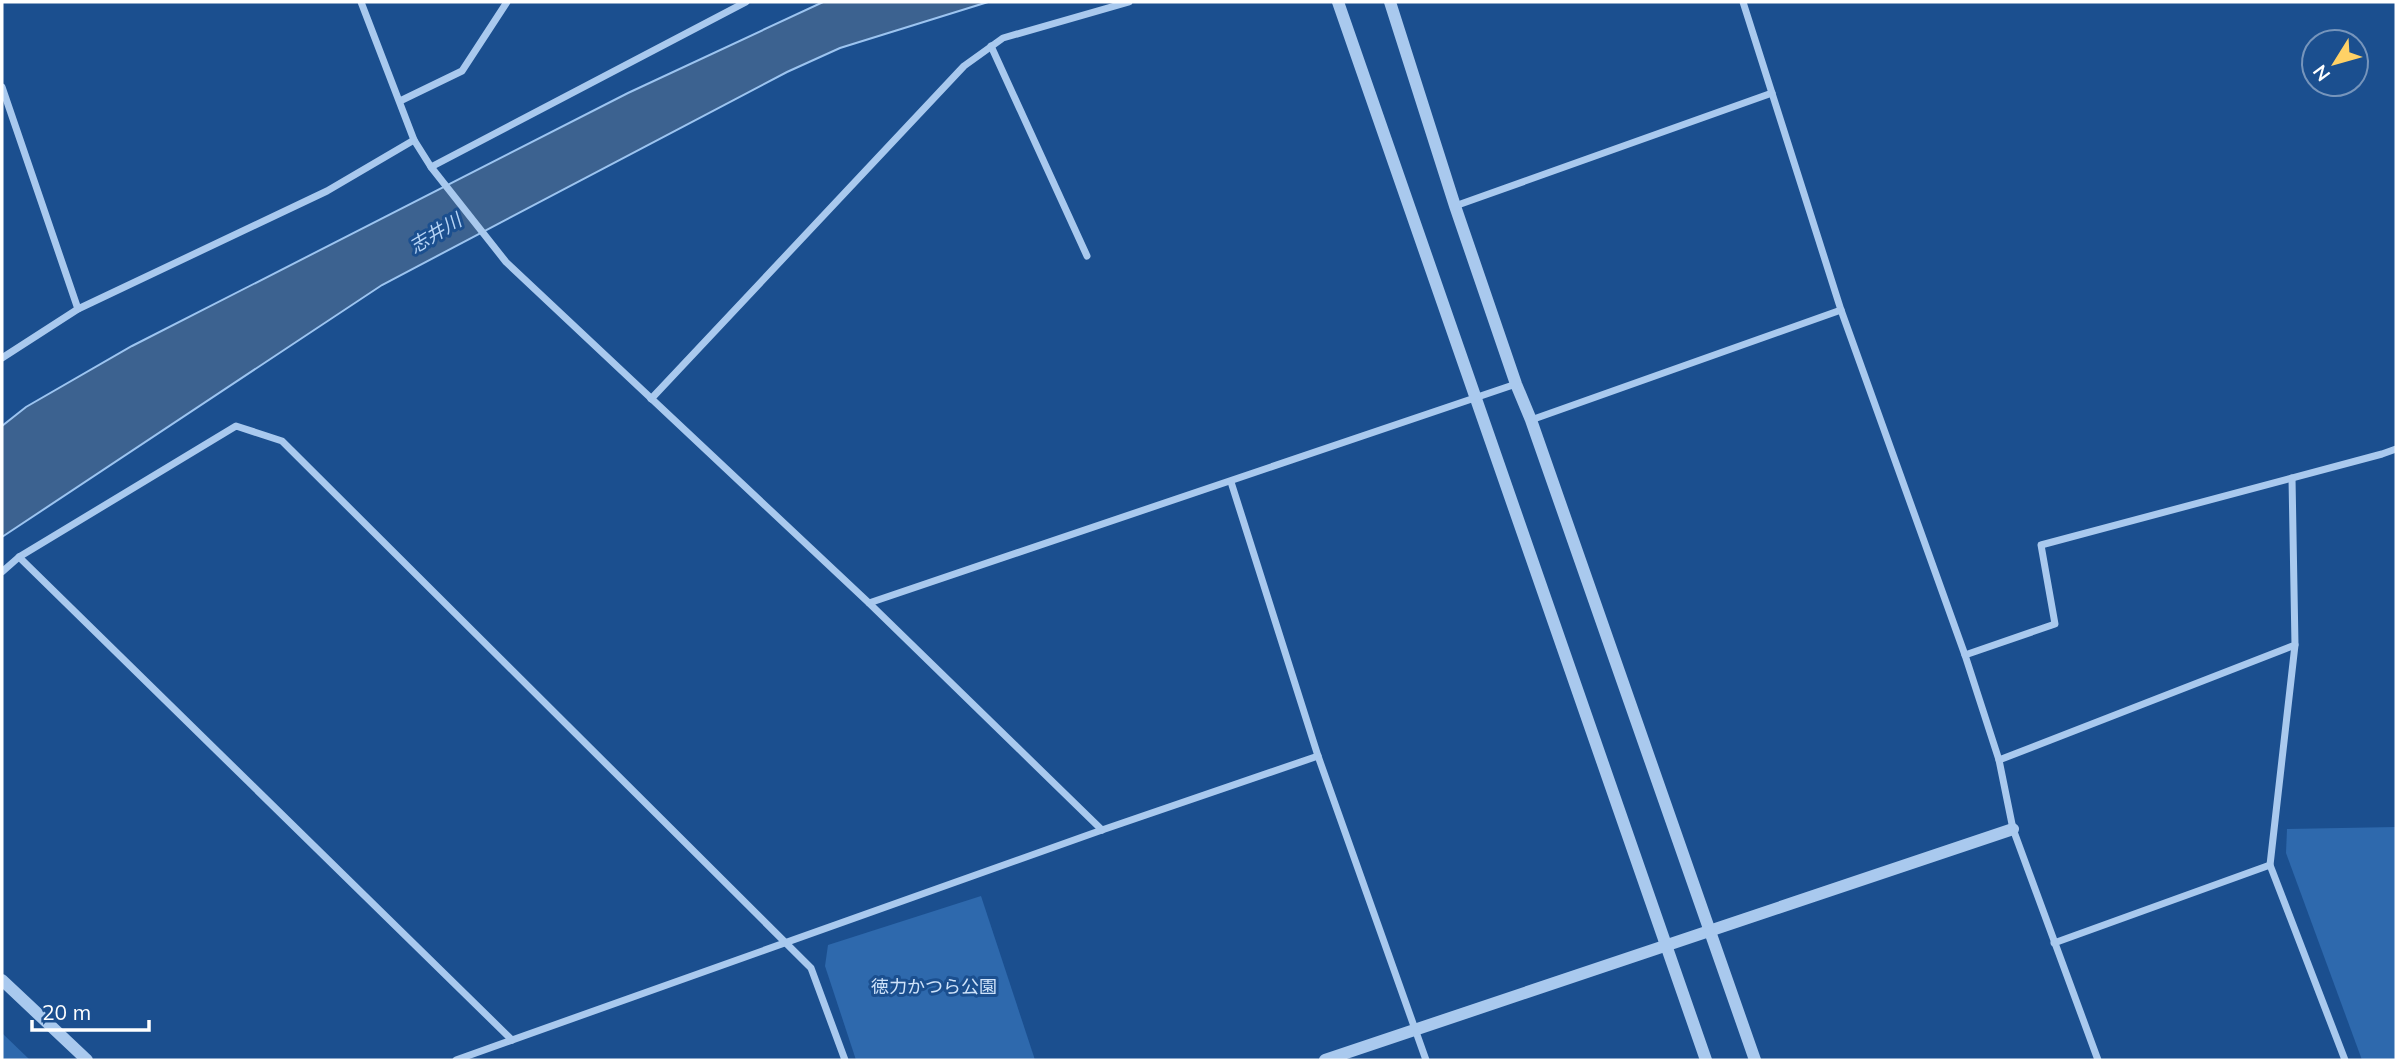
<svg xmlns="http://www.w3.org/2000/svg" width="2398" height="1062" viewBox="0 0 2398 1062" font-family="Mulish,'Noto Sans JP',sans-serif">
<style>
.green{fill:#2e69ad}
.water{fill:#3c6290;stroke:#9cc4f0;stroke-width:2}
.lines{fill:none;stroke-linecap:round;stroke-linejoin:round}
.minor{stroke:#a9c9ee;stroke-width:7}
.tertiary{stroke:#a9c9ee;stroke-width:12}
.labels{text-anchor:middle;stroke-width:6;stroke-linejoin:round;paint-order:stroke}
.park-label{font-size:18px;fill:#cfe3fa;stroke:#1b4f8f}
.water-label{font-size:19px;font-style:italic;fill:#b5d3f5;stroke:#1b4f8f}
</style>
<rect width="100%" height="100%" fill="#1b4f8f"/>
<g class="green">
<path d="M 2396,827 L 2396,1060 L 2362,1060 L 2286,853 L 2287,829 Z"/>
<path d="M 981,896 L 1035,1060 L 856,1060 L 825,966 L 828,945 Z"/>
<path d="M 2,1033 L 30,1060 L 2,1060 Z"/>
</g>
<path class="water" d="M 823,2 L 988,2 L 840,48 L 787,72 L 382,285 L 2,537 L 2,426 L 26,407 L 132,346 L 628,93 Z"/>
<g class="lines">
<g class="minor">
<path d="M 361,2 L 414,140 L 431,167 L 506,262 L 869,603 L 1102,830"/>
<path d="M 1743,2 L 1841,310 L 1965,655 L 1999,760 L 2013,829 L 2098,1060"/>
<path d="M 991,46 L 1087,256"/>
<path d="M 2,87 L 78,309"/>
<path d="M 400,101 L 462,71 L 507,2"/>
<path d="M 431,167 L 746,2"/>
<path d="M 1455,206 L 1772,93"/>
<path d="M 2,358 L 78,309 L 327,191 L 414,140"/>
<path d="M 651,399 L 964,66 L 1003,38 L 1129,2"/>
<path d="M 1531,420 L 1841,310"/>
<path d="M 1231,482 L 1318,756 L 1426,1060"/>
<path d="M 19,557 L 512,1040"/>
<path d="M 2,572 L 19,557 L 236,426 L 282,441 L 811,968 L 845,1060"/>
<path d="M 869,603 L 1516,384"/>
<path d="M 2295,645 L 2270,865 L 2345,1060"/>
<path d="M 1965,655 L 2055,624 L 2041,545 L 2382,454 L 2396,449"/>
<path d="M 1999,760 L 2295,645 L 2292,478"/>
<path d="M 2054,943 L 2270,865"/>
<path d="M 456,1060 L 1102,830 L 1318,756"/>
</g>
<g class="tertiary">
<path d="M 1338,2 L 1706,1060"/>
<path d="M 1390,2 L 1455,206 L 1516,384 L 1531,420 L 1755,1060"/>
<path d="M 2,980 L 87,1060"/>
<path d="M 1325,1060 L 2013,829"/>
</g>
</g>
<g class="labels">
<g class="park-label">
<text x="934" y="993">徳力かつら公園</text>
</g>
<g class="water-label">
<text transform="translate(435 233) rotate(-31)" y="7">志井川</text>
</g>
</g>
<rect width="2398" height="1062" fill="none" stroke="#ffffff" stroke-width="7"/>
<g transform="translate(2335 63) rotate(233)"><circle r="33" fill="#1b4f8f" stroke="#7695bc" stroke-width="2"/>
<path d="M0-5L12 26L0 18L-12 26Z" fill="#ffd166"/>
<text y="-10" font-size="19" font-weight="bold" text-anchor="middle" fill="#ffffff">N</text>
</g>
<path d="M32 1020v10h117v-10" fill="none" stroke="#ffffff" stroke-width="3.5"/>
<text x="42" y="1020" font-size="21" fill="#ffffff" stroke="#1b4f8f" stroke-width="5" paint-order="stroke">20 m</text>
</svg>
